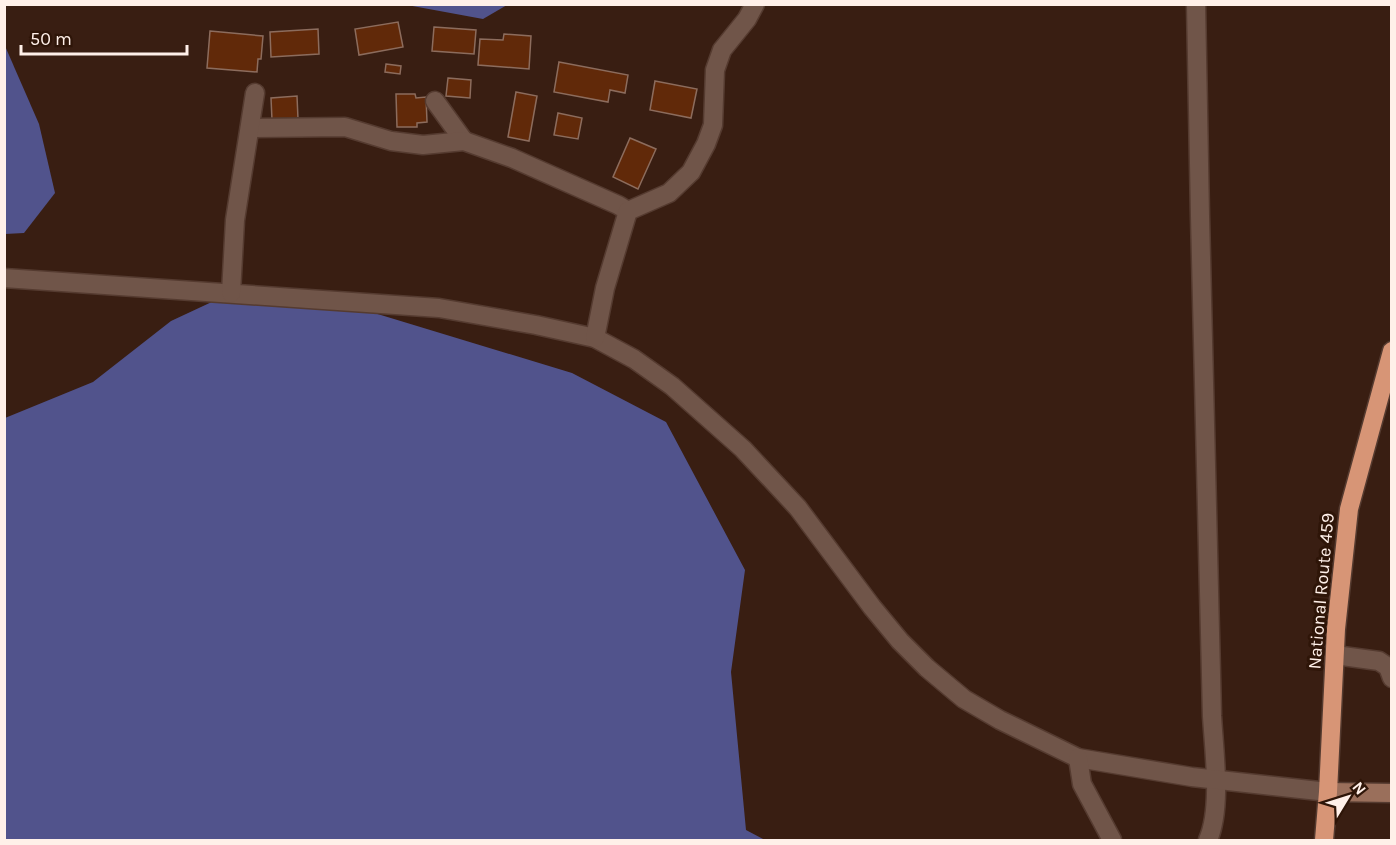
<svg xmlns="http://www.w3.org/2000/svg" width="1396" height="845" viewBox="0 0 1396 845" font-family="Karla,sans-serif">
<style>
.forest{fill:#51538c}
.building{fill:#612909;stroke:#8c6c5d;stroke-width:1.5}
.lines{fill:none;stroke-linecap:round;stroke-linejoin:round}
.street-casing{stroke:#553b30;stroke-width:21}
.secondary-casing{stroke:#553b30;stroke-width:21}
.highway-casing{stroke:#553b30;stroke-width:21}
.street{stroke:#705549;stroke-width:18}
.secondary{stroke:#9a6f5b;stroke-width:18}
.highway{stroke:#d79576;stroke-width:18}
.labels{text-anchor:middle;stroke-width:6;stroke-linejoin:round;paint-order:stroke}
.street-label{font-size:18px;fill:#fff0e9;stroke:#2e1508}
</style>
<rect width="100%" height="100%" fill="#391e12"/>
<g class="forest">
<path d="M 407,5 L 507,4 L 507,5 L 483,19 Z"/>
<path d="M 5,46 L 39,124 L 55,193 L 24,233 L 5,234 Z"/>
<path d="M 231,293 L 371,312 L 572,373 L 666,422 L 745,570 L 731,672 L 746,830 L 765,840 L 5,840 L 5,418 L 93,382 L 171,321 Z"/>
</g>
<g class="building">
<path d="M 398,22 L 403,47 L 359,55 L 355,29 Z"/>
<path d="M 434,27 L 476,30 L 474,54 L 432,51 Z"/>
<path d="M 318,29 L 319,54 L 271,57 L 270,32 Z"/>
<path d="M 210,31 L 263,36 L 261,59 L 258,59 L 257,72 L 207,68 Z"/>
<path d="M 504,34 L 531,36 L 529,69 L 478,65 L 480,39 L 503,40 Z"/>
<path d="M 559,62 L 628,75 L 625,93 L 610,90 L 608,102 L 554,92 Z"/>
<path d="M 386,64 L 401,66 L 400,74 L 385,72 Z"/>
<path d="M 448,78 L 471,80 L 470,98 L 446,96 Z"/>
<path d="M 655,81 L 697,89 L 691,118 L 650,110 Z"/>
<path d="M 516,92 L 537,96 L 529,141 L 508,137 Z"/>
<path d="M 396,94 L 415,94 L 416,98 L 426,97 L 427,122 L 417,123 L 417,127 L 397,127 Z"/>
<path d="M 297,96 L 298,119 L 272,120 L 271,98 Z"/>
<path d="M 558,113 L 582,118 L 578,139 L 554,135 Z"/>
<path d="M 630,138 L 656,149 L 638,189 L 613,177 Z"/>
</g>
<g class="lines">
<defs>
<g id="street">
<path d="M 1196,4 L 1200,216 L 1212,716 C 1214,751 1222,808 1208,840"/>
<path d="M 435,101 L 464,141"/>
<path d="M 250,128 L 345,127 L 391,141 L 423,145 L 464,141 L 512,158 L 618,205 L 628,211"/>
<path d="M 4,278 L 439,308 L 536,325 L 595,338 L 634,359 L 672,386 L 743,449 L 798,508 L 872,607 L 900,641 L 927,668 L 964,699 L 1000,720 L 1078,758 L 1192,777 L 1328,792"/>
<path d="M 231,293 L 235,220 L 255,93"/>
<path d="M 595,338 L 605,288 L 628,211 L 669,193 L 691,172 L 706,144 L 713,125 L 715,70 L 722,50 L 747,19 L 755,4"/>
<path d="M 1335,655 L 1379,661 L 1388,667 L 1392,678"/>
<path d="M 1078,758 L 1082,784 L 1112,840"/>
</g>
<path id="secondary" d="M 1328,792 L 1392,793"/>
<path id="highway" d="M 1324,840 L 1328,792 L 1336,629 L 1349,509 L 1392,351"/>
</defs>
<use href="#street" class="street-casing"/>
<use href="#secondary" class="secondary-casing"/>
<use href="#highway" class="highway-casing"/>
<use href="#street" class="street"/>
<use href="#secondary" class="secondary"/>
<use href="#highway" class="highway"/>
</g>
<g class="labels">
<g class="street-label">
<text transform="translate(1321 591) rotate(-85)" y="6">National Route 459</text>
</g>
</g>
<rect width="1396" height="845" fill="none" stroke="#fff0e9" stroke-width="12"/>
<g transform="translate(1348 797) rotate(52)" stroke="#2e1508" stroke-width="4.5" paint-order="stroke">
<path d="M0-4.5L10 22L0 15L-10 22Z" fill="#fff0e9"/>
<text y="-9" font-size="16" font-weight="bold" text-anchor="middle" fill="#fff0e9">N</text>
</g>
<path d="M21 45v9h166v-9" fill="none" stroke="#fff0e9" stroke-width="3"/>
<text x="30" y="45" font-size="18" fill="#fff0e9" stroke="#2e1508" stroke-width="4.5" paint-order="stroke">50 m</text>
</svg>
